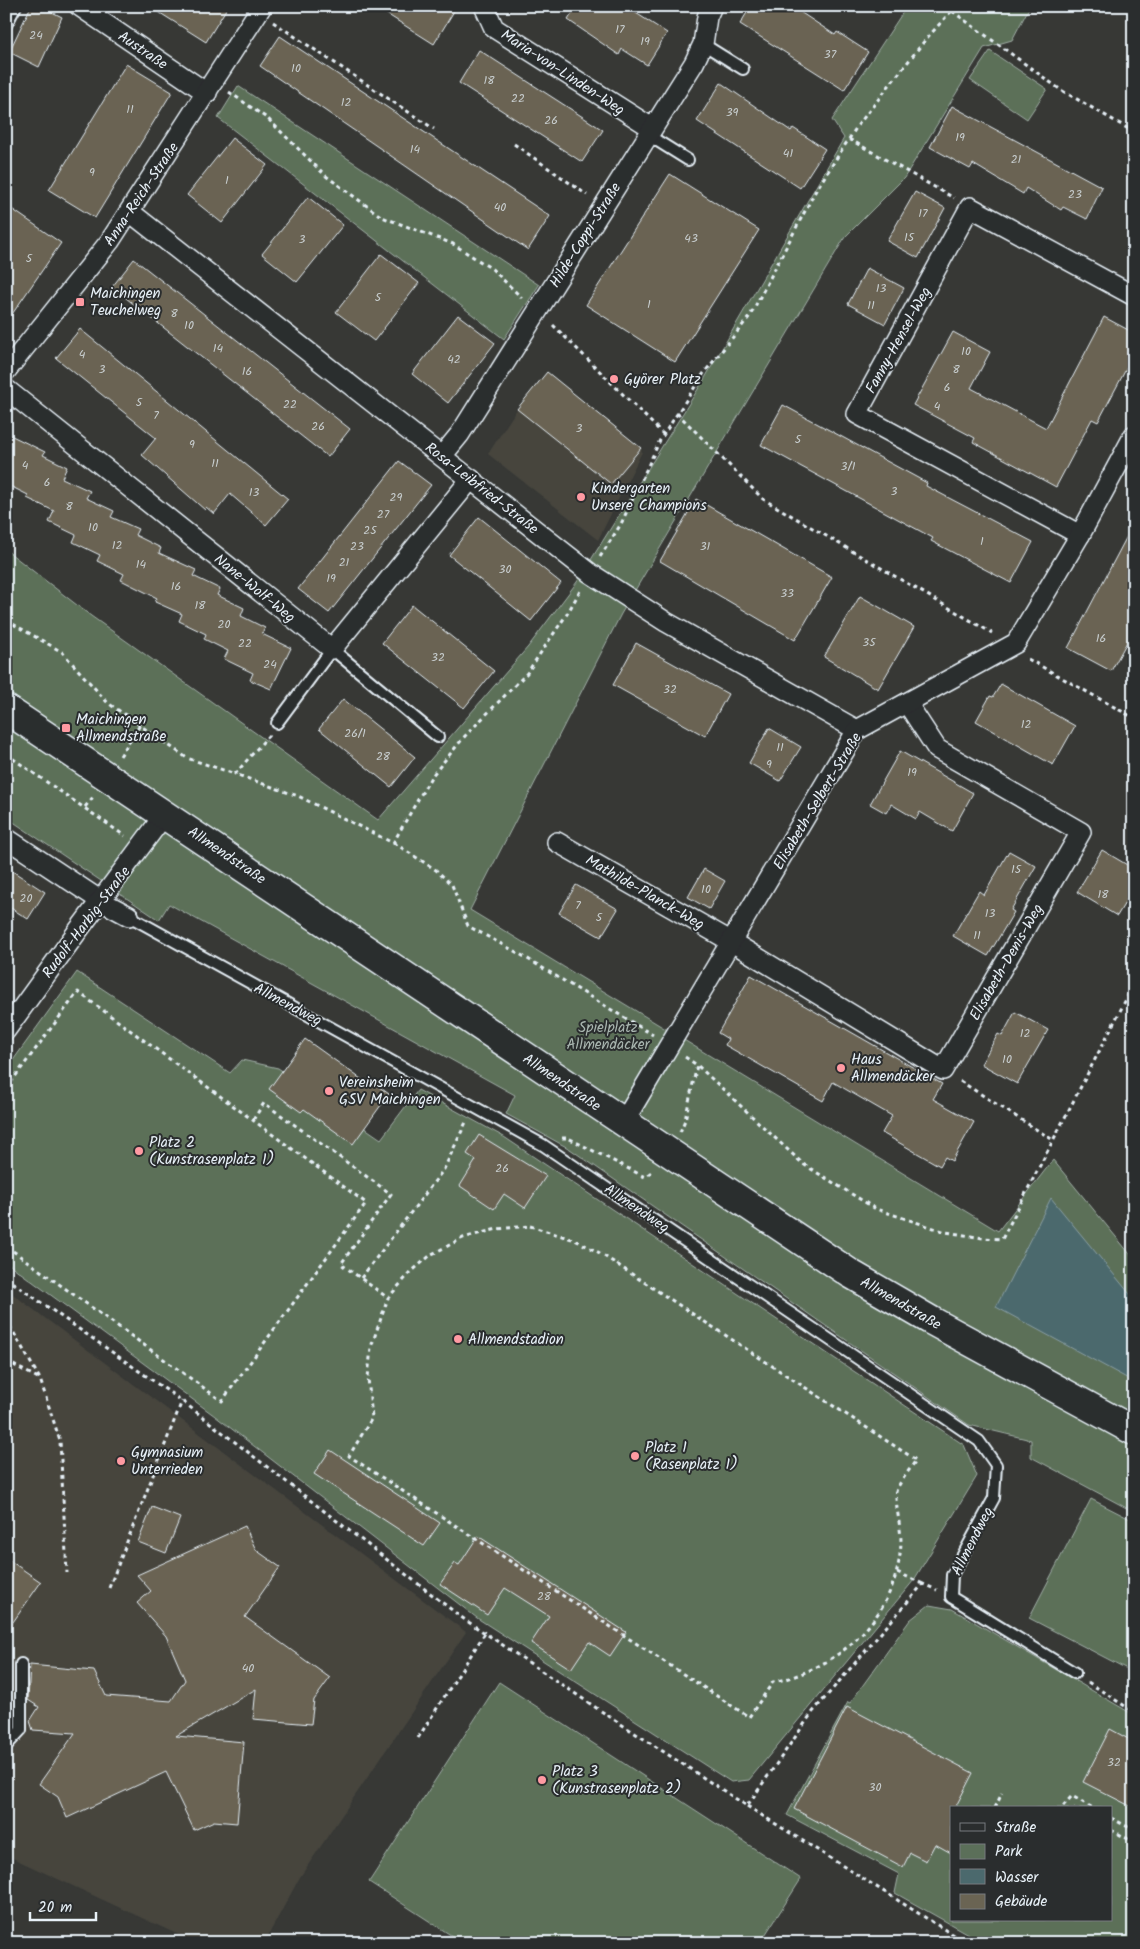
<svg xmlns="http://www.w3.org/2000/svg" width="1140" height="1949" viewBox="0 0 1140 1949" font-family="Kalam,sans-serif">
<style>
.built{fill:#46453e}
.green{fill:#5b6f59;stroke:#a2b0a8;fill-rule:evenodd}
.water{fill:#4b696d;stroke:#8a9fa5}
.building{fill:#6a6453;stroke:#e8f1f8}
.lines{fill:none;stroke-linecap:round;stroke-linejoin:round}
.service-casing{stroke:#e8f1f8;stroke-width:14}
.minor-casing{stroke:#e8f1f8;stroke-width:22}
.secondary-casing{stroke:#e8f1f8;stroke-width:31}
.path{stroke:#e8f1f8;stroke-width:3;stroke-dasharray:4 4;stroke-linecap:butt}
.service{stroke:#2a2d2e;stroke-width:10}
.minor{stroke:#2a2d2e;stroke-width:19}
.secondary{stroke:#2a2d2e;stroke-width:28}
.poi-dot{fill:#ff9aa2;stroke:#2a2d2e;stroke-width:2}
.labels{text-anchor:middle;stroke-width:4;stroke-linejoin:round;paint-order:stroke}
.number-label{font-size:12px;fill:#c8cecf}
.street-label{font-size:15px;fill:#e8f1f8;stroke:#2a2d2e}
.poi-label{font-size:15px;fill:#e8f1f8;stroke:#2a2d2e;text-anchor:start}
.park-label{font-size:15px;fill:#a9b6b0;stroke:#2a2d2e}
</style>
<rect width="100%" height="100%" fill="#373835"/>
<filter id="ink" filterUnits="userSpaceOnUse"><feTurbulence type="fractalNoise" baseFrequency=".02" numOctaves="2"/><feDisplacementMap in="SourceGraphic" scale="10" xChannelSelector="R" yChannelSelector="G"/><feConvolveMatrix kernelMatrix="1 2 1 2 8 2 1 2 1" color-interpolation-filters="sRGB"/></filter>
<g filter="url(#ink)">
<g class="built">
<path d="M 547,372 L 641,448 L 642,452 L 598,540 L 488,454 L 517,409 Z"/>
<path d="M 6,1289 L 466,1632 L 300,1877 L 264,1943 L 196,1943 L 6,1855 Z"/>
</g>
<g class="green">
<path d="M 907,6 L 1030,6 L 1012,40 L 984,48 L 904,178 L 845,237 L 724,440 L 621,614 L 470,910 L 998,1231 L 1053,1160 L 1134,1259 L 1134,1512 L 1031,1457 L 1031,1440 L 969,1425 L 570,1149 L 506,1114 L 515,1095 L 169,904 L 159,920 L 6,817 L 6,550 L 91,616 L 378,820 L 528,647 L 577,582 L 705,378 L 844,138 L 832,120 Z"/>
<path d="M 990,51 L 1047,89 L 1027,119 L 970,80 Z"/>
<path d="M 238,86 L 539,285 L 504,339 L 218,118 Z"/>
<path d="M 77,972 L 230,1073 L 242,1060 L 278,1068 L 381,1139 L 418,1090 L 504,1137 L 964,1445 L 977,1476 L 914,1580 L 749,1780 L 731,1782 L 477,1618 L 215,1416 L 6,1262 L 6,1070 Z"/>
<path d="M 1091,1499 L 1134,1521 L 1134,1655 L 1127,1669 L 1029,1618 Z"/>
<path d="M 929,1605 L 952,1609 L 1134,1715 L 1134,1943 L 984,1943 L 895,1893 L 899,1874 L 787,1815 L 848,1702 L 850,1703 L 910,1620 ZM 951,1808 L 1111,1808 L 1111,1920 L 951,1920 Z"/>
<path d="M 499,1682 L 801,1879 L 760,1943 L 463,1943 L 369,1882 Z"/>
</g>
<path class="water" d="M 1051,1198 L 1134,1299 L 1134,1382 L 996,1307 Z"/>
<g class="building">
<path d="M 31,6 L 40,6 L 62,17 L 39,67 L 9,52 Z"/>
<path d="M 149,6 L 228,6 L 206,42 Z"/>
<path d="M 374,6 L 457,6 L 434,44 Z"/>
<path d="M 577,6 L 625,6 L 667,33 L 647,65 L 622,49 L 619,55 L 568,20 Z"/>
<path d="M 751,6 L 791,6 L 835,35 L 837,32 L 868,52 L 844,90 L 740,24 Z"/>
<path d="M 280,36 L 550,216 L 528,250 L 260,66 Z"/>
<path d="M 479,50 L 603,130 L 582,162 L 459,83 Z"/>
<path d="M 126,64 L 172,92 L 95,218 L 49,190 Z"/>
<path d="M 721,83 L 791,131 L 793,128 L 825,149 L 800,188 L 697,121 Z"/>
<path d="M 952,106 L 1102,187 L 1087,219 L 1063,207 L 1061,210 L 1026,188 L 1023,194 L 973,164 L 970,169 L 930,147 Z"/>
<path d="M 232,138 L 267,165 L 222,223 L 187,195 Z"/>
<path d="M 670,174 L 759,230 L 675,362 L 586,305 Z"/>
<path d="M 915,192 L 945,208 L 918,258 L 887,241 Z"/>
<path d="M 308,197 L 343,225 L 297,282 L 262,254 Z"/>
<path d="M 6,205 L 61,243 L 6,323 Z"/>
<path d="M 381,254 L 419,283 L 374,341 L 336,312 Z"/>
<path d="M 134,259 L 350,429 L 328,457 L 112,287 Z"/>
<path d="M 867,268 L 904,288 L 885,324 L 848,304 Z"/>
<path d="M 458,315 L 495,343 L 448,403 L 412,374 Z"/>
<path d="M 1104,317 L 1134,333 L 1134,354 L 1098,422 L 1092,419 L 1056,487 L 973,442 L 975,438 L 913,405 L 953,332 L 990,352 L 971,388 L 1046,428 Z"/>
<path d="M 80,329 L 288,499 L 266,525 L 230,494 L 214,514 L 206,507 L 205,510 L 142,455 L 156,438 L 56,358 Z"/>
<path d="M 547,372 L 641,448 L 611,484 L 517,409 Z"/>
<path d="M 783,405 L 927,483 L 926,486 L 1033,542 L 1011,583 L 931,541 L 933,538 L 761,445 Z"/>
<path d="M 6,433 L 45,452 L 43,455 L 67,467 L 62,478 L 90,491 L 86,498 L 114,511 L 111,517 L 138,529 L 135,535 L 161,548 L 159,553 L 196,570 L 193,576 L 220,589 L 217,595 L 244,608 L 241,616 L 265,628 L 262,634 L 291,648 L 271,689 L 250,680 L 253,673 L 224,659 L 228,651 L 204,639 L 206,634 L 179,621 L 182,614 L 155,602 L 157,598 L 121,580 L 124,574 L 97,561 L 100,555 L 73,542 L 76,535 L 49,522 L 54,511 L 27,498 L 28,495 L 6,484 Z"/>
<path d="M 399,461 L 431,485 L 329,613 L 298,589 Z"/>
<path d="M 696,499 L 832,577 L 795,640 L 660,561 Z"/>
<path d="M 479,517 L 561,583 L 531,621 L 449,555 Z"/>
<path d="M 1134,523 L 1134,629 L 1111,671 L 1068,648 Z"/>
<path d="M 860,596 L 914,627 L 878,689 L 824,657 Z"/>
<path d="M 412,605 L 494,671 L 464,708 L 382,643 Z"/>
<path d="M 636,643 L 728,694 L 705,736 L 613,685 Z"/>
<path d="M 1001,684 L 1075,726 L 1053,765 L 976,721 L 990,696 L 993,697 Z"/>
<path d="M 343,699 L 415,757 L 391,787 L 319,729 Z"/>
<path d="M 769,728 L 801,747 L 780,781 L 749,763 Z"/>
<path d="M 900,751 L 973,793 L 952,831 L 920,812 L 916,819 L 891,804 L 886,813 L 870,804 Z"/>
<path d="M 1102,850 L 1134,869 L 1134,888 L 1117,916 L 1077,892 Z"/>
<path d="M 1009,851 L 1036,866 L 1011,910 L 1014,912 L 988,956 L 953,936 L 979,891 L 984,895 Z"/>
<path d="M 6,867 L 45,892 L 28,919 L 6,905 Z"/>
<path d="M 704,869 L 725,881 L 709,909 L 688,897 Z"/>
<path d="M 576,885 L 618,909 L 601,937 L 559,913 Z"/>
<path d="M 751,975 L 942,1084 L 933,1099 L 974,1122 L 952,1161 L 945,1157 L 940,1166 L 882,1133 L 892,1116 L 833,1082 L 823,1101 L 725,1045 L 728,1039 L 718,1033 Z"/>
<path d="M 1015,1012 L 1048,1030 L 1017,1084 L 981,1064 L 998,1034 L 1002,1036 Z"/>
<path d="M 305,1039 L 368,1084 L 371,1081 L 389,1094 L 353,1144 L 304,1109 L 301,1112 L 269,1089 Z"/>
<path d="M 479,1135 L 546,1176 L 525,1208 L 504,1194 L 494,1209 L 460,1186 L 476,1160 L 467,1154 Z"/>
<path d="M 330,1450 L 440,1523 L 424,1546 L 314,1474 Z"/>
<path d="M 152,1507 L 180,1518 L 166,1553 L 138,1542 Z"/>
<path d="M 245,1526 L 256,1550 L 280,1567 L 245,1617 L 330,1678 L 314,1700 L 311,1724 L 253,1719 L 256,1689 L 176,1736 L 244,1742 L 237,1823 L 214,1821 L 194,1830 L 166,1772 L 67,1818 L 58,1797 L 39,1784 L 75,1733 L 33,1730 L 30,1721 L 39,1707 L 28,1700 L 30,1665 L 94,1671 L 106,1696 L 171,1701 L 185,1680 L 166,1636 L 137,1603 L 151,1591 L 137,1575 Z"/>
<path d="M 478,1536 L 626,1632 L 610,1656 L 589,1642 L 571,1669 L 531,1643 L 549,1616 L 505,1588 L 487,1615 L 440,1584 L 455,1563 L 459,1565 Z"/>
<path d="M 6,1558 L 41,1582 L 6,1632 Z"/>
<path d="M 847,1707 L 973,1773 L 955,1808 L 951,1808 L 951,1853 L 935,1844 L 926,1861 L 910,1853 L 903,1867 L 794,1809 Z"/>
<path d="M 1110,1729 L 1134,1742 L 1134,1808 L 1083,1782 Z"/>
</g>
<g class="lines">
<defs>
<g id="service">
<path d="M 6,25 L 16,6"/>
<path d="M 703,44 L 743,69"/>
<path d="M 648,135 L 688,160"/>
<path d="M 277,723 L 332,649 L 438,737"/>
<path d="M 129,916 L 543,1145 L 979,1441 L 996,1465 L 994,1498 L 952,1575 L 951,1597 L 1075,1673"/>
<path d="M 6,1746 L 21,1730 L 21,1664"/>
</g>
<g id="minor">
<path d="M 79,6 L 207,93"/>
<path d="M 484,6 L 494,28 L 652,128"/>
<path d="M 130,212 L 590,573 L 666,622 L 857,730"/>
<path d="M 6,371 L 110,241 L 262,6"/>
<path d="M 6,389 L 332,649 L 471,479"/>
<path d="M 442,456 L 460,434 L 694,63 L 703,44 L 707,17 L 712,6"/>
<path d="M 1080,535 L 857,414 L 970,207 L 1134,296"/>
<path d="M 6,838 L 101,901 L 129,916"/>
<path d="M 557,842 L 732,942 L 943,1070 L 1081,832 L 937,749 L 907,703"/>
<path d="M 6,1030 L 77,932 L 165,814"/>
<path d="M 623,1123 L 857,730 L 1016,643 L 1080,535 L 1134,435"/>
</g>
<path id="secondary" d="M 6,709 L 851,1274 L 932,1321 L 1134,1431"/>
</defs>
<use href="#service" class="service-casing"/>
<use href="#minor" class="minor-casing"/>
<use href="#secondary" class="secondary-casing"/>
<g class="path">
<path d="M 952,11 L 1061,90 L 1134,132"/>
<path d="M 273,22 L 434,129"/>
<path d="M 229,92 L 268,119 L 326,176 L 382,217 L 453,244 L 492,269 L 522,298"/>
<path d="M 849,139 L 954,198"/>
<path d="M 514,144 L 587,195"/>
<path d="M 553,325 L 664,435"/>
<path d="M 677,413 L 763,499 L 992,633"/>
<path d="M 600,557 L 621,524 L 660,440 L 704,373 L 750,316 L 816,190 L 858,125 L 926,39 L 956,6"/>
<path d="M 6,620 L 62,652 L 108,703 L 187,758 L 235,774"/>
<path d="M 1028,659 L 1134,718"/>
<path d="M 269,735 L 235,774 L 298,796 L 393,843 L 431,777 L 465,736 L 527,673 L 567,614 L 580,591"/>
<path d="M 6,754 L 125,836"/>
<path d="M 120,756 L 140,725"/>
<path d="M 85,807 L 93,797"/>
<path d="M 394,843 L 436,870 L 452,885 L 468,926 L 518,953 L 653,1035"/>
<path d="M 685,1057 L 697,1065 L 803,1164 L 876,1209 L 946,1232 L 983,1238 L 1002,1239 L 1134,984"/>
<path d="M 960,1081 L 1053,1140"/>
<path d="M 6,1089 L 78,992 L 366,1203 L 222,1401 L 6,1246"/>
<path d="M 253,1120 L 264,1103 L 391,1194 L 341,1264 L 388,1298"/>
<path d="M 680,1132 L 685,1120 L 697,1065"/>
<path d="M 562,1138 L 568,1138 L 645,1177 L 654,1170"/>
<path d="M 530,1226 L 575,1240 L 598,1252 L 916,1460 C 912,1467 897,1485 896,1492 C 895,1504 901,1527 901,1542 C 898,1615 841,1668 773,1682 L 749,1717 L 349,1456 L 372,1418 L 368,1378 L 371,1347 L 388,1298 L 411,1272 L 432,1254 L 463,1238 L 497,1229 Z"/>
<path d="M 6,1278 L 182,1401 L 461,1617 L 601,1711 L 747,1806 L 812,1713 L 923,1584 L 937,1590"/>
<path d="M 361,1278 L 444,1169 L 467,1120"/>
<path d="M 6,1319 L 40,1379 L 60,1441 L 67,1573"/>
<path d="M 6,1361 L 40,1379"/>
<path d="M 897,1572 L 923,1584"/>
<path d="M 109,1588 L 182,1401"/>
<path d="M 1088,1682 L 1134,1712"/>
<path d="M 418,1738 L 485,1633"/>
<path d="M 747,1806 L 966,1943"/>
<path d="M 1063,1806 L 1072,1796 L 1093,1808"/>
<path d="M 995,1808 L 1002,1793"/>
<path d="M 1111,1818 L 1134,1830"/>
<path d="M 1111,1830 L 1134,1842"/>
</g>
<use href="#service" class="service"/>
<use href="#minor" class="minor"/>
<use href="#secondary" class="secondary"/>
</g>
</g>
<g class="poi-dot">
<rect x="75" y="297" width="10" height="10" rx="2.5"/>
<circle cx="614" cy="379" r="5"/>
<circle cx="581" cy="497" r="5"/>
<rect x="61" y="723" width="10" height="10" rx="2.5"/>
<circle cx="841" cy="1068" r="5"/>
<circle cx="329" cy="1091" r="5"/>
<circle cx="139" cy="1151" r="5"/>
<circle cx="458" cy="1339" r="5"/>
<circle cx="635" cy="1456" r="5"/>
<circle cx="121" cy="1461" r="5"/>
<circle cx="542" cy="1780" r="5"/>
</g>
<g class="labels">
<g class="number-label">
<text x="620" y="33">17</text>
<text x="36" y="39">24</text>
<text x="645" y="45">19</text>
<text x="830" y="58">37</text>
<text x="296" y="72">10</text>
<text x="489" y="84">18</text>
<text x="518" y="102">22</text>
<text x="346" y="106">12</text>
<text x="130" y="113">11</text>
<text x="732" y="116">39</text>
<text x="551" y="124">26</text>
<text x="960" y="141">19</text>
<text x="415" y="153">14</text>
<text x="788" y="157">41</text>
<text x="1016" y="163">21</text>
<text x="92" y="176">9</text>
<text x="227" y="184">1</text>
<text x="1075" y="198">23</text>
<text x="500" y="211">40</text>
<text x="923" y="217">17</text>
<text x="909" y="241">15</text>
<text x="691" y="242">43</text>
<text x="302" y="243">3</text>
<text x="29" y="262">5</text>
<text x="881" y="292">13</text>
<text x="378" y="301">5</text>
<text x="649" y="308">1</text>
<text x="871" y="309">11</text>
<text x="174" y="317">8</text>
<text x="189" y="329">10</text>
<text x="218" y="352">14</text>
<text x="966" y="355">10</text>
<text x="82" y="358">4</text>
<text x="454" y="363">42</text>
<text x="102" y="373">3</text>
<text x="956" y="373">8</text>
<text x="247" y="375">16</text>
<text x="947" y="391">6</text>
<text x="139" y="406">5</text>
<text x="290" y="408">22</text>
<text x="937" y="410">4</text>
<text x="156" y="419">7</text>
<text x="318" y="430">26</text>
<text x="579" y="432">3</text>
<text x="798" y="443">5</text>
<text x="192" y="448">9</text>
<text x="215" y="467">11</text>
<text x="25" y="469">4</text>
<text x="848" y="470">3/1</text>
<text x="47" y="486">6</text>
<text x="894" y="495">3</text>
<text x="254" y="496">13</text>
<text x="396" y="501">29</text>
<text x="69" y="510">8</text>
<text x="383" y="518">27</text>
<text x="93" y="531">10</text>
<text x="370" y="534">25</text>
<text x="982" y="545">1</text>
<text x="117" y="549">12</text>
<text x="357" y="550">23</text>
<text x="705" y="550">31</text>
<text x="344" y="566">21</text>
<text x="141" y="568">14</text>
<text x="505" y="573">30</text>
<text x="331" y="582">19</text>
<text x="176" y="590">16</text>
<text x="787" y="597">33</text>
<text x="200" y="609">18</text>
<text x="224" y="628">20</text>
<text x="1101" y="642">16</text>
<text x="869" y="646">35</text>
<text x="245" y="647">22</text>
<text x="438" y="661">32</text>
<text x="270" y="668">24</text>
<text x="670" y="693">32</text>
<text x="1026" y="728">12</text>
<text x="355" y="737">26/1</text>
<text x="780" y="751">11</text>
<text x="383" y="760">28</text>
<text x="769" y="768">9</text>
<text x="912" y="776">19</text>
<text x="1016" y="873">15</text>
<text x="706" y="893">10</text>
<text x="1103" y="898">18</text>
<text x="26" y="902">20</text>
<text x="578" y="909">7</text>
<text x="990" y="917">13</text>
<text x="599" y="921">5</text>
<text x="977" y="939">11</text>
<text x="1025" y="1037">12</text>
<text x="1007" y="1063">10</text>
<text x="502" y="1172">26</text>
<text x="544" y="1600">28</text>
<text x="248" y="1672">40</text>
<text x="1114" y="1766">32</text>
<text x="875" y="1791">30</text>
</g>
<g class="street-label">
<text transform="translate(143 50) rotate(34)" y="5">Austraße</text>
<text transform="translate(563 72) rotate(33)" y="5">Maria-von-Linden-Weg</text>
<text transform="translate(141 194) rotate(-56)" y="5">Anna-Reich-Straße</text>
<text transform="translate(585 235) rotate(-58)" y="5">Hilde-Coppi-Straße</text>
<text transform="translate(898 340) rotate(-61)" y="5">Fanny-Hensel-Weg</text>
<text transform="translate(482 488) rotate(38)" y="5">Rosa-Leibfried-Straße</text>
<text transform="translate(255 588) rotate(39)" y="5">Nane-Wolf-Weg</text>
<text transform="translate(817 801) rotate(-59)" y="5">Elisabeth-Selbert-Straße</text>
<text transform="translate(227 855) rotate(34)" y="5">Allmendstraße</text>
<text transform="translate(645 892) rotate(30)" y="5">Mathilde-Planck-Weg</text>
<text transform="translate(86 922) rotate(-53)" y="5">Rudolf-Harbig-Straße</text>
<text transform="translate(1006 962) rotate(-60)" y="5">Elisabeth-Denis-Weg</text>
<text transform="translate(288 1004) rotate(28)" y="5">Allmendweg</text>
<text transform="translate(562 1082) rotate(34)" y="5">Allmendstraße</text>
<text transform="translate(637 1208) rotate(34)" y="5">Allmendweg</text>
<text transform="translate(901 1303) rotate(30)" y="5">Allmendstraße</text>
<text transform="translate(972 1541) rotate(-63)" y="5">Allmendweg</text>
</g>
<g class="poi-label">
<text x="90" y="298">Maichingen<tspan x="90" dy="17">Teuchelweg</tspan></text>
<text x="624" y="384">Györer Platz</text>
<text x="591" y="493">Kindergarten<tspan x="591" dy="17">Unsere Champions</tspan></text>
<text x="76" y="724">Maichingen<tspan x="76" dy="17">Allmendstraße</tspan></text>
<text x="851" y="1064">Haus<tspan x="851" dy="17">Allmendäcker</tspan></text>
<text x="339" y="1087">Vereinsheim<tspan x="339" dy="17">GSV Maichingen</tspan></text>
<text x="149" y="1147">Platz 2<tspan x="149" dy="17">(Kunstrasenplatz 1)</tspan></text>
<text x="468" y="1344">Allmendstadion</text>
<text x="645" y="1452">Platz 1<tspan x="645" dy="17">(Rasenplatz 1)</tspan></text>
<text x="131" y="1457">Gymnasium<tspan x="131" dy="17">Unterrieden</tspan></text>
<text x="552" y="1776">Platz 3<tspan x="552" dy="17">(Kunstrasenplatz 2)</tspan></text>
</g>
<g class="park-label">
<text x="608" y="1032">Spielplatz<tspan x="608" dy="17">Allmendäcker</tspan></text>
</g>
</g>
<rect width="1140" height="1949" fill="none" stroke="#2a2d2e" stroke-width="25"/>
<rect x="12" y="12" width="1115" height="1924" fill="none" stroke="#e8f1f8" stroke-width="2" filter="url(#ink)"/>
<rect x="950" y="1806" width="162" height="115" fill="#2a2d2e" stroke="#767b7f"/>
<rect x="960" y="1823" width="25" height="8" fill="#2a2d2e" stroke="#767b7f"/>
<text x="995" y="1832" font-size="15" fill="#e8f1f8">Straße</text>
<rect x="960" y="1844" width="25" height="15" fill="#5b6f59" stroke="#767b7f"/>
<text x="995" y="1856" font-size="15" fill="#e8f1f8">Park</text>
<rect x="960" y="1869" width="25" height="15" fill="#4b696d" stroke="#767b7f"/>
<text x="995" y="1882" font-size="15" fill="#e8f1f8">Wasser</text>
<rect x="960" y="1894" width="25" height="15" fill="#6a6453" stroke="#767b7f"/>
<text x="995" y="1906" font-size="15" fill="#e8f1f8">Gebäude</text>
<path d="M30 1912v8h66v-8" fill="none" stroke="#e8f1f8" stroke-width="2.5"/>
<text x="38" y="1912" font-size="15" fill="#e8f1f8" stroke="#2a2d2e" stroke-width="4" paint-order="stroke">20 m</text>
</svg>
